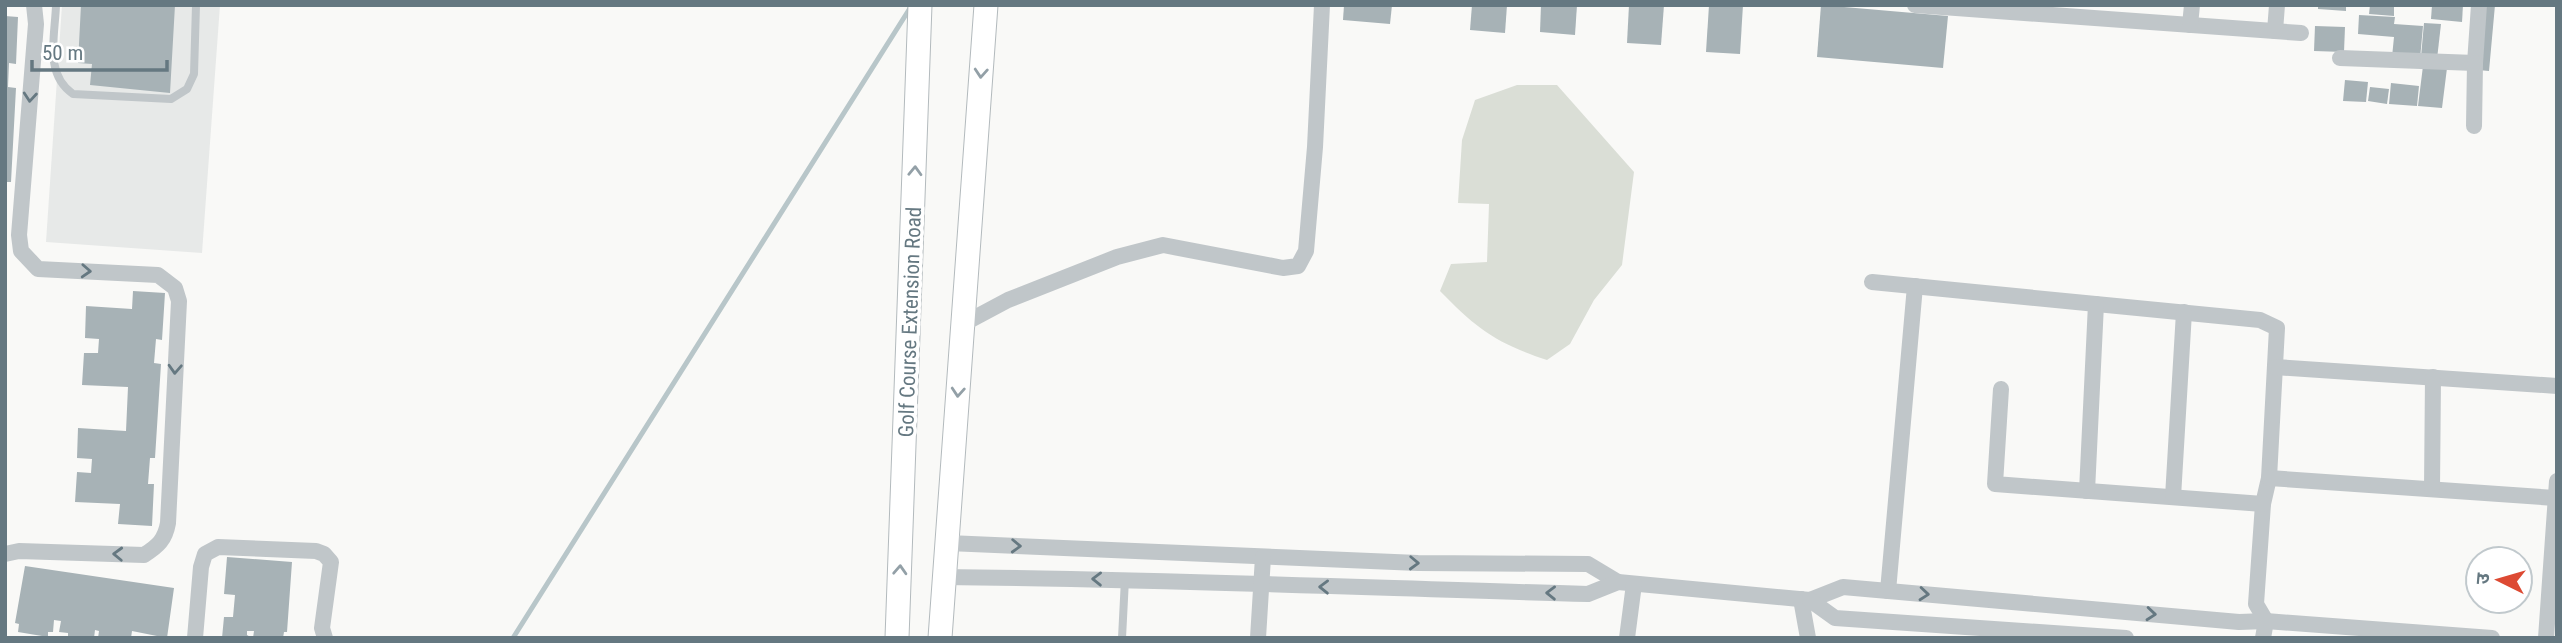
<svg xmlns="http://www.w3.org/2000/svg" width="2562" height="643" viewBox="0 0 2562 643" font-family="'Roboto Condensed','Noto Sans Devanagari',sans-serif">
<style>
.built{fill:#e7e9e8}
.green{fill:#daded6}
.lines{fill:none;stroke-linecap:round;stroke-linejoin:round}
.stream{stroke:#b8c6c9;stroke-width:5}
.building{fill:#a7b2b6}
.secondary-casing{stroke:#b3babd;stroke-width:25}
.service{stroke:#c0c6c9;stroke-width:8}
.minor{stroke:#c0c6c9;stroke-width:16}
.secondary{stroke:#fff;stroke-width:23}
.oneway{stroke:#93a0a7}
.oneway2{stroke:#657881}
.labels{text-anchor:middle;stroke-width:7;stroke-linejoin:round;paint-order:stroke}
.street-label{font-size:21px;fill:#657881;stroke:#fff}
</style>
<rect width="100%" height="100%" fill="#f9f9f7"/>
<path class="built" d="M 62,5 L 220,5 L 202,253 L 46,242 Z"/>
<path class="green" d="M 1517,85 L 1557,85 L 1634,172 L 1622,265 L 1594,300 L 1570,344 L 1547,360 C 1496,343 1477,329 1440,291 L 1451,264 L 1487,262 L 1489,204 L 1458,203 L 1462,140 L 1475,100 Z"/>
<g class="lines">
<path class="stream" d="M 513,638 L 912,5"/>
</g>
<g class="building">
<path d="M 81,5 L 175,5 L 170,93 L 90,85 L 92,64 L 78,63 Z"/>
<path d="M 1344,5 L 1392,5 L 1390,24 L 1343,20 Z"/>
<path d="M 1472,5 L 1507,5 L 1505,33 L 1470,30 Z"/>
<path d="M 1541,5 L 1577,5 L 1575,35 L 1540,32 Z"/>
<path d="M 1629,5 L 1664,5 L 1661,45 L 1627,43 Z"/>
<path d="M 1709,5 L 1743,5 L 1740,54 L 1706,52 Z"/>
<path d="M 1821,5 L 1948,16 L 1943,68 L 1817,57 Z"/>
<path d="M 2318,5 L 2346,5 L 2346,11 L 2318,9 Z"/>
<path d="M 2370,5 L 2394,5 L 2394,16 L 2369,14 Z"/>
<path d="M 2432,5 L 2463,5 L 2462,22 L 2431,19 Z"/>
<path d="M 2484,5 L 2495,5 L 2489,71 L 2478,70 Z"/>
<path d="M 2359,15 L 2395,17 L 2394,24 L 2423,26 L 2420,59 L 2392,57 L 2394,37 L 2358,34 Z"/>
<path d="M 5,16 L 18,17 L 16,64 L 9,63 L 8,87 L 16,88 L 11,182 L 5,182 Z"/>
<path d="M 2424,23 L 2441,24 L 2437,59 L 2421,57 Z"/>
<path d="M 2315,26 L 2345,27 L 2344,52 L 2314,51 Z"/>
<path d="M 2423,66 L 2447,68 L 2442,108 L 2418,106 Z"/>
<path d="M 2345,80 L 2368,82 L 2366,102 L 2343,101 Z"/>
<path d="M 2391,83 L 2419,86 L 2417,106 L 2389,104 Z"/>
<path d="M 2370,87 L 2389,89 L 2387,104 L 2368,101 Z"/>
<path d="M 133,291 L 165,293 L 162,340 L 156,339 L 154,363 L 161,364 L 155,458 L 150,458 L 148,484 L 154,484 L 152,526 L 118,524 L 120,504 L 75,502 L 77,472 L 91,473 L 92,459 L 77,458 L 78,428 L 126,431 L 128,387 L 82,385 L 84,353 L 98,353 L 99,339 L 85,338 L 86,306 L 132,309 Z"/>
<path d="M 227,557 L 292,562 L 287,632 L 284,632 L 283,638 L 253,638 L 254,631 L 247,631 L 247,635 L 252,638 L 222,638 L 224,617 L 233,617 L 235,595 L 224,594 Z"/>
<path d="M 25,566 L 174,588 L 167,638 L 132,631 L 131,638 L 98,638 L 99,631 L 95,630 L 94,638 L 68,637 L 68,633 L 59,632 L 61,621 L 54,620 L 53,632 L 48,632 L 48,637 L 18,632 L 19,624 L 15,623 Z"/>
</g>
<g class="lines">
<defs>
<g id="secondary">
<path d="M 897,638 L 920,5"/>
<path d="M 940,638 L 986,5"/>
</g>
</defs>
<use href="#secondary" class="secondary-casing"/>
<g class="service">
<path d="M 56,5 C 55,37 44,74 73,94 L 171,99 L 187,89 L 194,74 L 196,5"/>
<path d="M 1122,638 L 1125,579"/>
</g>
<g class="minor">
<path d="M 1915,5 L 2301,33"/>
<path d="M 2190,25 L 2192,5"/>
<path d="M 2275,31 L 2277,5"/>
<path d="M 2340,58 L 2475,63 L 2479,5"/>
<path d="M 2474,126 L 2475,63"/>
<path d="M 1872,282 L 2260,320 L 2277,328 L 2269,478 L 2263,504 L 2256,604 L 2266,621 L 2263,638"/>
<path d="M 963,324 L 1008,300 L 1117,257 L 1163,245 L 1283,268 L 1298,266 L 1306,251 L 1315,147 L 1322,5"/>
<path d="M 2275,367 L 2557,386"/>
<path d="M 2001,389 L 1995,484 L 2263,504"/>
<path d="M 2269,478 L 2555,498"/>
<path d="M 2432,488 L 2433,377"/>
<path d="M 2087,491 L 2096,304"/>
<path d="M 2173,497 L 2184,312"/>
<path d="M 948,543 L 1418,563 L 1588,564 L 1618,582"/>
<path d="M 5,554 L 19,551 L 144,555 C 158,546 165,540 168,523 L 179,301 L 175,288 L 158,275 L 38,269 L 21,251 L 19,235 L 36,24 L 34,5"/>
<path d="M 944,577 C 1159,579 1373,588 1588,594 L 1618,582 L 1810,600 L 1843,587 L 2239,622 L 2266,621 L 2492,638"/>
<path d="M 1888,591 L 1915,286"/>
<path d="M 1801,599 L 1808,638"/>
<path d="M 1810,600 L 1835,618 L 2126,638"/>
<path d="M 195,638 L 201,567 L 205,554 L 218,547 L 316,551 L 324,554 L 331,562 L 322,628 L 325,638"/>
<path d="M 1258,638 L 1263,557"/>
<path d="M 1627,638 L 1634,584"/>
<path d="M 2546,638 L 2557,481"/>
</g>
<use href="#secondary" class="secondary"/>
</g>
<defs><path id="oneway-chevron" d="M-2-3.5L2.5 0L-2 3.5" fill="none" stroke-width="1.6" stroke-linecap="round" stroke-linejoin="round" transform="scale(1.75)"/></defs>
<g class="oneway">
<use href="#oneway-chevron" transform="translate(981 73) rotate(94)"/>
<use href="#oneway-chevron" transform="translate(915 171) rotate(-88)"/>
<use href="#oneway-chevron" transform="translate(958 392) rotate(94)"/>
<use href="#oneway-chevron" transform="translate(900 570) rotate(-87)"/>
</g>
<g class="oneway2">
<use href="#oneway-chevron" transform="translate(30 97) rotate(95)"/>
<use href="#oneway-chevron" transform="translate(86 271) rotate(3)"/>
<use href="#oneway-chevron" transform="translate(175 369) rotate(93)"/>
<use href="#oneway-chevron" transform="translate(1016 546) rotate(2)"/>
<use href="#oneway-chevron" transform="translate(118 554) rotate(-178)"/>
<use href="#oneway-chevron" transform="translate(1414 563) rotate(2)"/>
<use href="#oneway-chevron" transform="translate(1097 579) rotate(-179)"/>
<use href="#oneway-chevron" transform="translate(1324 587) rotate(-179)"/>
<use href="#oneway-chevron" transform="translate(1551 593) rotate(-179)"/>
<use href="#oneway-chevron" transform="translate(1924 594) rotate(5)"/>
<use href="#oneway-chevron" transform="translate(2151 614) rotate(5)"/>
</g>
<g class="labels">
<g class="street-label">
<text transform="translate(910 322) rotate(-88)" y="7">Golf Course Extension Road</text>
</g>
</g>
<rect width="2562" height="643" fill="none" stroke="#657881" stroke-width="14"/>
<g transform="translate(2499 580) rotate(275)"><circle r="33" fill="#ffffff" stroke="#c1c9cd" stroke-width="2"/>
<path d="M0-5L12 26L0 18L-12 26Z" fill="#dd4a33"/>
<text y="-10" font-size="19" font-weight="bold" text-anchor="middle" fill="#657881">उ</text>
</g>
<path d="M32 60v10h135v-10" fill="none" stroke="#657881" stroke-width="3.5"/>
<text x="42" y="60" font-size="21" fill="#657881" stroke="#ffffff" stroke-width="5" paint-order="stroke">50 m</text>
</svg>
